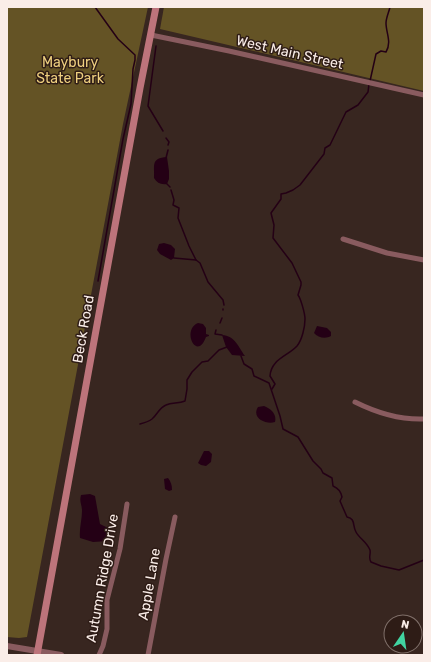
<svg xmlns="http://www.w3.org/2000/svg" width="431" height="662" viewBox="0 0 431 662" font-family="Rubik,sans-serif">
<style>
.green{fill:#645325}
.water{fill:#240015}
.lines{fill:none;stroke-linecap:round;stroke-linejoin:round}
.stream{stroke:#240015;stroke-width:1.5}
.minor{stroke:#895b5f;stroke-width:5}
.tertiary{stroke:#895b5f;stroke-width:6}
.secondary{stroke:#bd747b;stroke-width:7}
.labels{text-anchor:middle;stroke-width:3;stroke-linejoin:round;paint-order:stroke}
.street-label{font-size:14px;fill:#faede8;stroke:#2e1c16}
.park-label{font-size:14px;fill:#eecf7f;stroke:#2e1c16}
</style>
<rect width="100%" height="100%" fill="#382620"/>
<g class="green">
<path d="M 7,7 L 148,7 L 123,124 L 27,637 L 19,638 L 7,637 Z"/>
<path d="M 164,7 L 424,7 L 424,91 L 160,29 Z"/>
</g>
<g class="water">
<path d="M 167,157 L 169,171 L 169,179 L 167,184 C 161,185 157,183 154,178 C 155,166 150,158 167,157 Z"/>
<path d="M 164,243 L 171,245 L 175,249 L 174,258 L 171,260 L 160,254 L 157,250 L 159,244 Z"/>
<path d="M 198,323 L 203,324 L 206,328 L 206,334 L 209,335 L 209,336 L 206,337 C 197,362 181,330 198,323 Z"/>
<path d="M 317,326 L 327,328 L 331,332 L 331,336 C 326,339 318,338 314,333 Z"/>
<path d="M 222,335 C 235,336 238,346 245,356 L 232,355 L 226,347 Z"/>
<path d="M 264,406 C 271,409 277,414 275,422 C 266,425 251,418 258,407 Z"/>
<path d="M 204,451 L 209,451 L 212,454 L 211,462 L 206,466 L 201,465 L 198,463 Z"/>
<path d="M 168,478 C 171,482 172,485 172,490 L 169,491 L 165,489 L 164,479 Z"/>
<path d="M 90,494 L 95,496 L 100,524 L 108,528 L 110,538 L 108,541 L 93,542 L 80,538 C 79,529 82,520 82,511 C 82,504 79,502 81,495 Z"/>
</g>
<g class="lines">
<g class="stream">
<path d="M 95,7 L 118,39 L 135,55 L 135,60 L 133,69 L 131,104 L 123,139 L 98,281"/>
<path d="M 156,46 L 148,106 L 163,131"/>
<path d="M 370,81 L 376,54 L 381,51 L 386,52 C 392,42 386,33 386,23 C 386,18 389,12 390,7"/>
<path d="M 166,138 L 169,142 L 168,145"/>
<path d="M 166,158 L 168,150"/>
<path d="M 166,183 L 170,187"/>
<path d="M 171,190 L 174,200 L 173,205 L 179,208 L 178,218 L 189,246 L 196,260 L 200,263 L 208,282 L 223,300 L 224,305"/>
<path d="M 174,258 L 196,260"/>
<path d="M 223,310 L 223,309"/>
<path d="M 220,323 L 222,318"/>
<path d="M 216,330 L 215,334 L 222,335"/>
<path d="M 241,356 L 244,364 L 252,369 L 254,376 L 269,383 L 280,416 L 283,429 L 298,437 L 313,461 L 321,469 L 323,473 L 332,478 L 333,486 C 338,488 341,492 342,497 L 340,501 L 347,517 C 356,519 352,525 356,532 C 359,538 367,542 370,550 C 371,555 368,557 371,562 L 381,566 L 399,570 L 424,560"/>
<path d="M 272,389 L 275,384 L 270,376 C 271,359 288,356 297,346 C 302,340 305,327 305,319 C 305,314 301,299 298,295 L 301,285 L 301,282 L 292,263 L 273,238 L 274,225 L 271,213 L 281,199 L 281,194 L 286,193 L 293,190 L 300,185 L 324,154 L 325,148 L 330,145 L 346,112 L 358,105 L 368,92 L 369,84"/>
<path d="M 140,424 C 144,423 148,422 152,419 C 157,415 159,408 166,405 C 172,402 178,404 185,401 L 187,389 L 187,380 L 192,372 L 202,362 L 208,361 L 219,350 L 227,347"/>
</g>
<g class="minor">
<path d="M 151,35 L 229,51 L 424,95"/>
<path d="M 343,239 L 387,253 L 424,260"/>
<path d="M 355,402 C 377,413 399,420 424,419"/>
<path d="M 99,655 L 103,646 L 107,629 L 107,600 L 120,549 L 127,504"/>
<path d="M 148,655 L 166,559 L 175,517"/>
</g>
<path class="tertiary" d="M 7,646 L 61,655"/>
<path class="secondary" d="M 37,655 L 140,88 L 156,7"/>
</g>
<g class="labels">
<g class="street-label">
<text transform="translate(290 52) rotate(13)" y="5">West Main Street</text>
<text transform="translate(83 329) rotate(-80)" y="5">Beck Road</text>
<text transform="translate(102 578) rotate(-80)" y="5">Autumn Ridge Drive</text>
<text transform="translate(149 584) rotate(-80)" y="5">Apple Lane</text>
</g>
<g class="park-label">
<text x="70" y="67">Maybury<tspan x="70" dy="16">State Park</tspan></text>
</g>
</g>
<rect width="431" height="662" fill="none" stroke="#faede8" stroke-width="16"/>
<g transform="translate(403 634) rotate(13)"><circle r="19" fill="#2e1c16" stroke="#80706a"/>
<path d="M0-3L7 15L0 10L-7 15Z" fill="#41d4a1"/>
<text y="-6" font-size="11" font-weight="bold" text-anchor="middle" fill="#faede8">N</text>
</g>
</svg>
